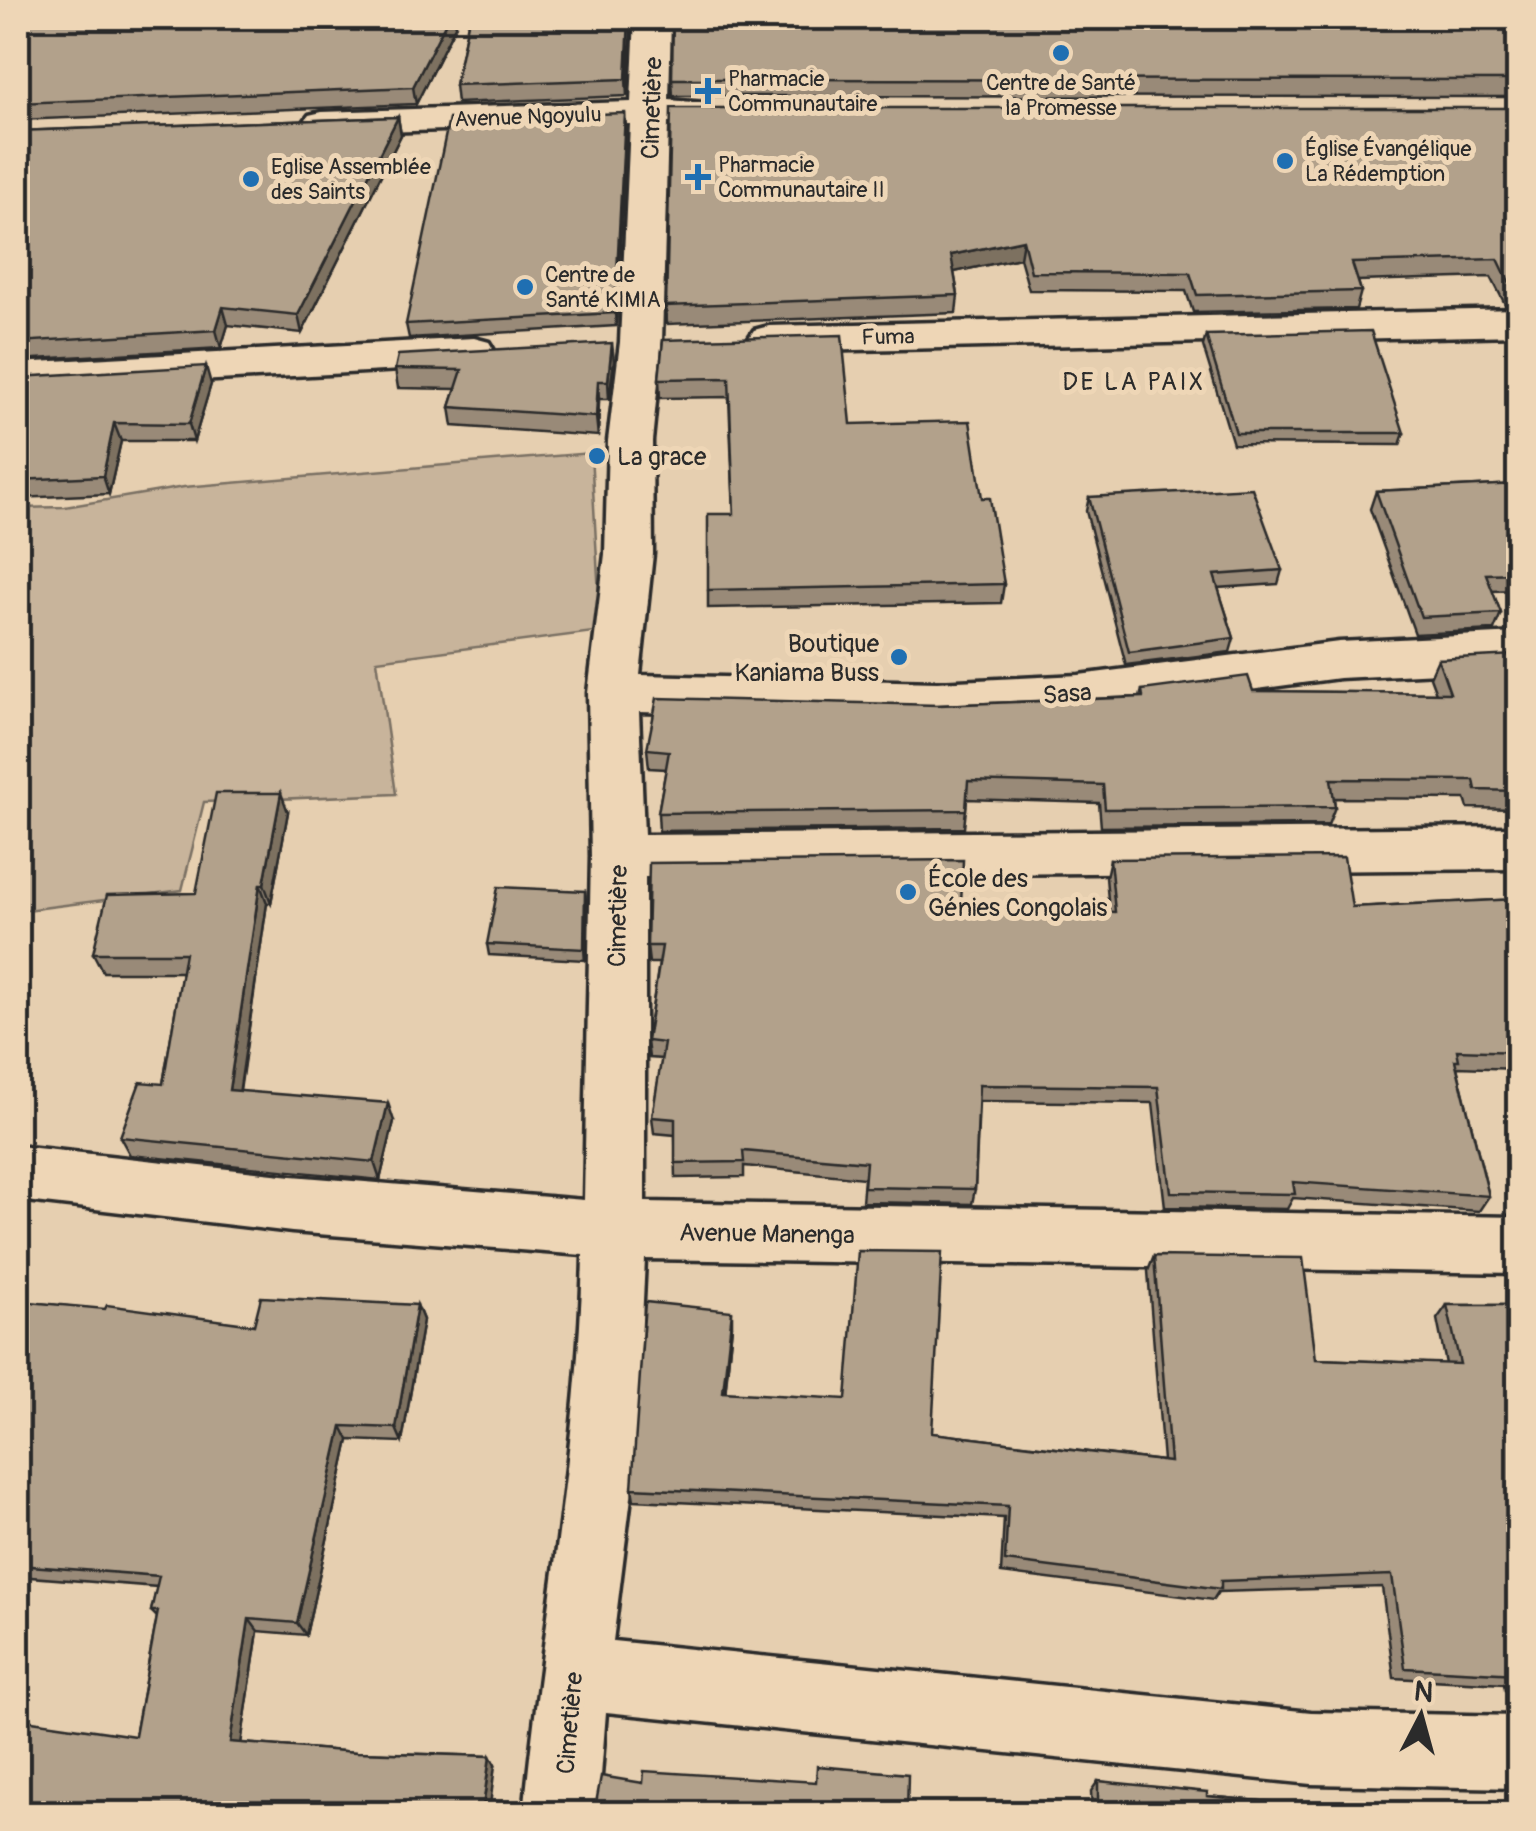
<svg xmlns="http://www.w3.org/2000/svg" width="1536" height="1831" viewBox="0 0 1536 1831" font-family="Pangolin,sans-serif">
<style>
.green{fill:#c8b49b;stroke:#7a7063;stroke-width:2.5}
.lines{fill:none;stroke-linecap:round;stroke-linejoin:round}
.minor-casing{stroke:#2b2b2b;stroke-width:7}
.minor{fill:#eed6b6;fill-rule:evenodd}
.wall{fill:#998a78;stroke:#2b2b2b;stroke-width:2.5}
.shaded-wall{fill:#7d7161;stroke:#2b2b2b;stroke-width:2.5}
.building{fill:#b2a18b;stroke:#2b2b2b;stroke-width:2.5}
.poi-dot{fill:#1f6fb2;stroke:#eed6b6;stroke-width:4}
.labels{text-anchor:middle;stroke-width:10;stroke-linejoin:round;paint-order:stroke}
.far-poi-label{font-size:22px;fill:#2b2b2b;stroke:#eed6b6;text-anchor:start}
.far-street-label{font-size:22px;fill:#2b2b2b;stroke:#eed6b6}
.street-label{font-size:25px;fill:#2b2b2b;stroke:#eed6b6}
.far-quarter-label{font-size:25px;letter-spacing:2.5px;fill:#2b2b2b;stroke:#eed6b6}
.poi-label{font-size:25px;fill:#2b2b2b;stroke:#eed6b6;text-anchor:start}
</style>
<rect width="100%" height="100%" fill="#e6cfb0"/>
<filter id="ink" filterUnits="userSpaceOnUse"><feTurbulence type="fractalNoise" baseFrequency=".01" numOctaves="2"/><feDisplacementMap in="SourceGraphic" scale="20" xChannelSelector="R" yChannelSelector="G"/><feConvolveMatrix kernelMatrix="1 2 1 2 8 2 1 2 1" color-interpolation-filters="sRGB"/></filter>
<g filter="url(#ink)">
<path class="green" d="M 591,453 L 601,631 L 377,660 L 396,794 L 204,802 L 182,890 L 18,911 L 18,508 L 65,507 L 184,487 Z"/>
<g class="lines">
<defs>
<g id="minor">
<path d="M 635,18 L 671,18 L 669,100 L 704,103 L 710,111 L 704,119 L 668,123 L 662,342 L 652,441 L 653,554 L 640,675 L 937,682 L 1079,675 L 1339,642 L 1518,633 L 1518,669 L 1339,678 L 1079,713 L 937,720 L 639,712 L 644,835 L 1518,827 L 1518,869 L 645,877 L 645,1202 L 1518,1217 L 1518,1273 L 645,1259 L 635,1465 L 613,1641 L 1311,1712 L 1518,1716 L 1518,1788 L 1311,1784 L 606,1712 L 598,1814 L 524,1814 C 542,1627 579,1443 583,1255 L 292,1232 L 18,1200 L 18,1146 L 292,1176 L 584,1200 L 591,856 L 588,693 L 605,554 L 608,441 L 620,342 L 630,124 L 322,134 L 309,131 L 303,123 L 309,115 L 322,112 L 631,102 Z"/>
<path d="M 1518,309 L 1518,335 L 769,352 L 754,348 L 748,339 L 754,330 L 769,326 Z"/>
<path d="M 474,338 L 489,342 L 495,352 L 489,362 L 474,366 L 18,391 L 18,363 Z"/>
</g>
</defs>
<use href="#minor" class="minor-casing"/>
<use href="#minor" class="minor"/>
</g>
<g class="wall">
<path d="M 18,18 L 459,18 L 416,104 L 18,120 Z"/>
<path d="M 469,18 L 632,18 L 627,96 L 457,103 L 455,85 Z"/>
<path d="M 1518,18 L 1518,97 L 673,96 L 672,79 Z"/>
<path d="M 1518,108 L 1518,308 L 1506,306 L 1491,277 L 1358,281 L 1361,291 L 1356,309 L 1193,312 L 1186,291 L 1029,290 L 1020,258 L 954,272 L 958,295 L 956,313 L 667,324 L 666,306 Z"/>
<path d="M 398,117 L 401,135 L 302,333 L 228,325 L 221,348 L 18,360 L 18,131 Z"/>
<path d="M 626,127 L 616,326 L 409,338 L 406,324 Z"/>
<path d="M 1206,335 L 1404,433 L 1400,445 L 1233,444 L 1203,346 Z"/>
<path d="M 663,340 L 851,424 L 982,498 L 1004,584 L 1001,603 L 708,608 L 708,590 L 734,514 L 729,397 L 660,398 L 659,379 Z"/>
<path d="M 614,361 L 609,399 L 599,399 L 598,436 L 453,426 L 450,407 L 456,389 L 398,388 L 395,369 Z"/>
<path d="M 18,377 L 211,384 L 194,441 L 121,441 L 109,494 L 18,498 Z"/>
<path d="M 1518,484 L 1518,590 L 1492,591 L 1501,613 L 1494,630 L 1415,634 L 1370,509 L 1376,491 Z"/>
<path d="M 1089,497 L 1282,570 L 1278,584 L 1218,588 L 1234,638 L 1230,652 L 1126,665 L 1086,511 Z"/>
<path d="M 1438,659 L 1518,664 L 1518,809 L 1468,808 L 1465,799 L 1334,798 L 1335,807 L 1328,825 L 1101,827 L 1099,803 L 967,799 L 964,828 L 659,831 L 658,813 L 666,769 L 649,768 L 647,749 L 939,705 L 1140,697 L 1142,690 L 1436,693 L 1430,677 Z"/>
<path d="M 288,812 L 271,903 L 267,903 L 240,1091 L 394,1121 L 380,1180 L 130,1155 L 120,1137 L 163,1084 L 182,972 L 103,972 L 93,953 L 196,893 Z"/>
<path d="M 1110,859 L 1352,907 L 1518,899 L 1518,1069 L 1457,1067 L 1489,1196 L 1479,1211 L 1293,1198 L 1287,1209 L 1165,1207 L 1153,1103 L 979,1101 L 975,1189 L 972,1204 L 862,1202 L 864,1178 L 744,1166 L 744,1177 L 676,1178 L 675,1135 L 654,1133 L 652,1117 L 662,1059 L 649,1058 L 647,1041 L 659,963 L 649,963 L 647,946 L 961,905 L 1109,911 L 1106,877 Z"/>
<path d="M 585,891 L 586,901 L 585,960 L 489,955 L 487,944 Z"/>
<path d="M 1154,1256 L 1316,1359 L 1446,1364 L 1437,1319 L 1447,1305 L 1518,1305 L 1518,1691 L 1505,1690 L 1504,1684 L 1394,1678 L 1382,1587 L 1218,1592 L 1213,1600 L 1001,1573 L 1004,1518 L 634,1500 L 632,1488 L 732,1325 L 725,1393 L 932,1433 L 1163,1461 L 1148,1271 Z"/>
<path d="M 18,1301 L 254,1325 L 417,1305 L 423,1320 L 402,1442 L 349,1440 L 306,1635 L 258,1631 L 241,1743 L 356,1752 L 490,1756 L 495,1765 L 135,1736 L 157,1617 L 151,1611 L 157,1587 L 18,1576 Z"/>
<path d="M 1098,1781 L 1207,1796 L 1398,1814 L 1092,1814 L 1091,1791 Z"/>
</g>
<g class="shaded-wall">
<path d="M 448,18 L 459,18 L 416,104 L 413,87 Z"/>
<path d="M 629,18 L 632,18 L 627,96 L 626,79 Z"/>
<path d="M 625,113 L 626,127 L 616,326 L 615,313 Z"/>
<path d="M 398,117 L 401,135 L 302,333 L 298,315 Z"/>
<path d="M 1023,240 L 1020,258 L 950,273 L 951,255 Z"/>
<path d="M 223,307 L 228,325 L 221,348 L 216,330 Z"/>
<path d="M 612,343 L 614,361 L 609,399 L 608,381 Z"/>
<path d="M 206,366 L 211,384 L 194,441 L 189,424 Z"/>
<path d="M 598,381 L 599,399 L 598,436 L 596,417 Z"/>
<path d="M 114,423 L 121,441 L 109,494 L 103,476 Z"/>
<path d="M 281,793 L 288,812 L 271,903 L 264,884 Z"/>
<path d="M 260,884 L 267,903 L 237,1108 L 229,1090 Z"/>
<path d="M 585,891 L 586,901 L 585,960 L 584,949 Z"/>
<path d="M 388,1103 L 394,1121 L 380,1180 L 374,1162 Z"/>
<path d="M 417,1305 L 423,1320 L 402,1442 L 396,1428 Z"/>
<path d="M 732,1311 L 732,1325 L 724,1406 L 723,1392 Z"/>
<path d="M 342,1426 L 349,1440 L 306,1635 L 297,1623 Z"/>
<path d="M 249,1619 L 258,1631 L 240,1751 L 230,1742 Z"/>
<path d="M 490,1756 L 495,1765 L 489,1814 L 482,1814 Z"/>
</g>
<g class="building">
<path d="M 18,18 L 448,18 L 413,87 L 18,103 Z"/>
<path d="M 469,18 L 629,18 L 626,79 L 455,85 Z"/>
<path d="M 673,18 L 1518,18 L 1518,80 L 672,79 Z"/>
<path d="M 671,108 L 1518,108 L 1518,289 L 1512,288 L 1498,259 L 1352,263 L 1361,291 L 1197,295 L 1190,273 L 1031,272 L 1023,240 L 951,255 L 958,295 L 666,306 Z"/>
<path d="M 625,113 L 615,313 L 406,324 L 449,119 Z"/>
<path d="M 398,117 L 298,315 L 223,307 L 216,330 L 18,342 L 18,131 Z"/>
<path d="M 1371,331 L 1404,433 L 1236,433 L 1206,335 Z"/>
<path d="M 842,335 L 851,424 L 970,421 L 982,498 L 990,498 L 1004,584 L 708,590 L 708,514 L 734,514 L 729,378 L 659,379 L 663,340 Z"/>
<path d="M 612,343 L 608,381 L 598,381 L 596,417 L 450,407 L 462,370 L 395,369 L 398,355 Z"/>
<path d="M 206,366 L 189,424 L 114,423 L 103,476 L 18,480 L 18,377 Z"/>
<path d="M 1518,484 L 1518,573 L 1486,574 L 1501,613 L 1421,617 L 1376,491 Z"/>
<path d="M 1252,488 L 1282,570 L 1214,575 L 1234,638 L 1129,652 L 1089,497 Z"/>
<path d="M 1515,655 L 1518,664 L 1518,791 L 1476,790 L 1474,780 L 1331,779 L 1335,807 L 1105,809 L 1103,785 L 968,781 L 966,810 L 658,813 L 669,751 L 647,749 L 657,698 L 939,705 L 1143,697 L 1142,690 L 1248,676 L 1253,691 L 1450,693 L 1438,659 Z"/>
<path d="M 216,793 L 281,793 L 264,884 L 260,884 L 229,1090 L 388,1103 L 374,1162 L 120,1137 L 140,1082 L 163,1084 L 185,953 L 93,953 L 107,895 L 196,893 Z"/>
<path d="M 1344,857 L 1352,907 L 1518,899 L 1518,1052 L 1457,1050 L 1459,1060 L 1455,1060 L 1489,1196 L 1293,1182 L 1295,1194 L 1171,1192 L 1158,1087 L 979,1085 L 975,1189 L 864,1187 L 866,1162 L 743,1151 L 744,1162 L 675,1163 L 675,1119 L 652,1117 L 664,1043 L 647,1041 L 662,946 L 647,946 L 649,863 L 963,860 L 961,905 L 1115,912 L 1110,859 Z"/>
<path d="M 498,887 L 585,891 L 584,949 L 487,944 Z"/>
<path d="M 858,1251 L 942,1252 L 932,1433 L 1170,1462 L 1154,1256 L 1303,1258 L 1316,1359 L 1460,1364 L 1447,1305 L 1518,1305 L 1518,1680 L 1517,1674 L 1405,1668 L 1392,1575 L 1221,1581 L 1221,1589 L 1005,1561 L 1008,1506 L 632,1488 L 645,1302 L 732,1311 L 723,1392 L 846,1399 Z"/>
<path d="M 261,1297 L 417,1305 L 396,1428 L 342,1426 L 297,1623 L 249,1619 L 230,1742 L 356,1752 L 490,1756 L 482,1814 L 18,1814 L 18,1719 L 135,1736 L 158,1611 L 151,1611 L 159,1576 L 18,1565 L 18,1301 L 105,1309 L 107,1305 L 254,1325 Z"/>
<path d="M 817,1766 L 908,1774 L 907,1814 L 594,1814 L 601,1776 L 643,1783 L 644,1771 L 816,1782 Z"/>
<path d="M 1098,1781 L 1207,1792 L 1207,1796 L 1398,1814 L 1098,1814 Z"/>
</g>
</g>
<g class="poi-dot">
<circle cx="1061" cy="53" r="10"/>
<path d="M703 76h10v10h10v10h-10v10h-10v-10h-10v-10h10z"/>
<circle cx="1285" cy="161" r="10"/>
<path d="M693 162h10v10h10v10h-10v10h-10v-10h-10v-10h10z"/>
<circle cx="251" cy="179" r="10"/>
<circle cx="525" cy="287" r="10"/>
<circle cx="597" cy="456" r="10"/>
<circle cx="899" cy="657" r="10"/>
<circle cx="908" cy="892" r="10"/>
</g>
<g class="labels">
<g class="far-poi-label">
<text x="728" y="86">Pharmacie<tspan x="728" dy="25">Communautaire</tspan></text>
<text x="1061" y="90" text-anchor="middle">Centre de Santé<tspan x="1061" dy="25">la Promesse</tspan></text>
<text x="1305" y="156">Église Évangélique<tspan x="1305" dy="25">La Rédemption</tspan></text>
<text x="718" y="172">Pharmacie<tspan x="718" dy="25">Communautaire II</tspan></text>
<text x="271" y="174">Eglise Assemblée<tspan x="271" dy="25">des Saints</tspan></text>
<text x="545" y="282">Centre de<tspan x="545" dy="25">Santé KIMIA</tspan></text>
</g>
<g class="far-street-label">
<text transform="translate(528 116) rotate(-2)" y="8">Avenue Ngoyulu</text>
<text transform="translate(888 336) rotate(-1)" y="8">Fuma</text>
</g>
<g class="street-label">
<text transform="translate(651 108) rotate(-88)" y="9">Cimetière</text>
<text transform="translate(1067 693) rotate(-4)" y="9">Sasa</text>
<text transform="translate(617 916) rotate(-89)" y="9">Cimetière</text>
<text transform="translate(767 1233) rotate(1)" y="9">Avenue Manenga</text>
<text transform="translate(569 1723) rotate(-85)" y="9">Cimetière</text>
</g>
<g class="far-quarter-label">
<text x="1134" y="390">DE LA PAIX</text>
</g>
<g class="poi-label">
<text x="617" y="465">La grace</text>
<text x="879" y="652" text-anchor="end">Boutique<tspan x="879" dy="29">Kaniama Buss</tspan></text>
<text x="928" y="887">École des<tspan x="928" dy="29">Génies Congolais</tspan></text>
</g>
</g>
<rect width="1536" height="1831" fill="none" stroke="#eed6b6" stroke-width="60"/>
<rect x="30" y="30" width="1476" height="1771" fill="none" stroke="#2b2b2b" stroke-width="4" filter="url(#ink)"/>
<g transform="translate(1421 1716) rotate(6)" stroke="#eed6b6" stroke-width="8" paint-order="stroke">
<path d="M0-8L18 38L0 25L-18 38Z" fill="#2b2b2b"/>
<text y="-15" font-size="28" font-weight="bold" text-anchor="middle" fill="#2b2b2b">N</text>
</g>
</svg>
